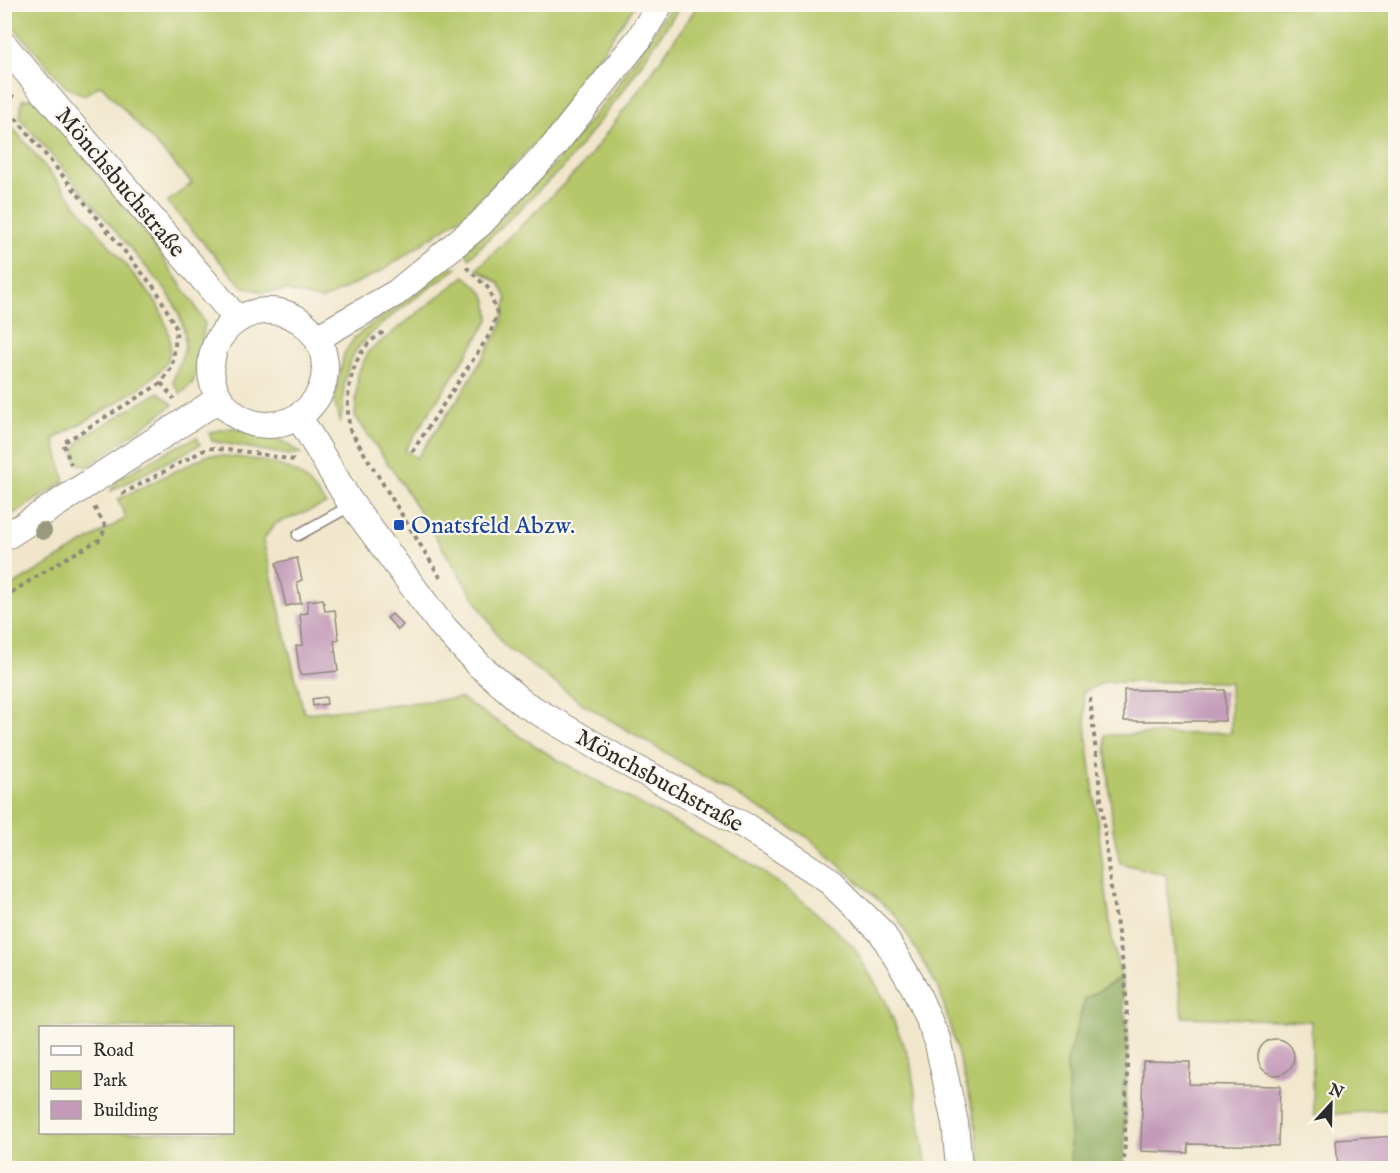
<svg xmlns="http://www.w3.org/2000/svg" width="1400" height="1173" viewBox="0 0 1400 1173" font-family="'IM FELL English',serif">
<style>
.green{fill:#b6c76b;stroke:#70794b;stroke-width:1.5;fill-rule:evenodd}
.forest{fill:#90ac5f;stroke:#5e6c45;stroke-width:1.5}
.building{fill:#c39bb9}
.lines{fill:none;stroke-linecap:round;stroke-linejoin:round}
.service-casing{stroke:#8e887b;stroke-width:13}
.tertiary-casing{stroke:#8e887b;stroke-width:28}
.path{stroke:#8e887b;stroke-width:4;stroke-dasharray:4.5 4.5;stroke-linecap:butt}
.service{stroke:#fff;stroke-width:10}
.tertiary{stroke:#fff;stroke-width:26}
.tree{fill:#9b997d}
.transit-dot{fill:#1a4fb4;stroke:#fbf7ec;stroke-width:2}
.labels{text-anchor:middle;stroke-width:4.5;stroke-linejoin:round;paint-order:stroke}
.street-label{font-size:24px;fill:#2b2b2b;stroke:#fbf7ec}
.transit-label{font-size:24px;fill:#164399;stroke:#fbf7ec;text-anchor:start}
</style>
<rect width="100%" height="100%" fill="#fbf7ec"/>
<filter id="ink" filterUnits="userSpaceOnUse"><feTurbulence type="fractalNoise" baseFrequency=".0167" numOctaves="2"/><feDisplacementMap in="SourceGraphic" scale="12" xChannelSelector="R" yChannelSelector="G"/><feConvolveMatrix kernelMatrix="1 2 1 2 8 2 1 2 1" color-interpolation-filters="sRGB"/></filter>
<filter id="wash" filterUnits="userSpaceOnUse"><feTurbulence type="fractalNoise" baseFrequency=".008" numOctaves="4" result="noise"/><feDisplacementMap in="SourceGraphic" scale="24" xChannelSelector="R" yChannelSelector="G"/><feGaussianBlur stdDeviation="1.35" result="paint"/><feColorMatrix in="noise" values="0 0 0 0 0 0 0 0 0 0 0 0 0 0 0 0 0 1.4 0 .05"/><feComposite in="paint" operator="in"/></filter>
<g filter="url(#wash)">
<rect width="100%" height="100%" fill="#f1e6cb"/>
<g class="green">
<path d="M 4,5 L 5,4 L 635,5 L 543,135 L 464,215 L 385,269 L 322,300 L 287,291 L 263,292 L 242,286 L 167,202 L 192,183 L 101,85 L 84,95 L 66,87 L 5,17 Z"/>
<path d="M 672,5 L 681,5 L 625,88 L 566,164 L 469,258 L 465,251 L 555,164 L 615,89 Z"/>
<path d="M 698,5 L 1395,5 L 1395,1109 L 1314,1116 L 1311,1021 L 1183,1017 L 1166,875 L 1120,863 L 1113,829 L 1105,735 L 1231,733 L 1230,682 L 1105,682 L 1083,692 L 1088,746 L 1112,939 L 1121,978 L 1085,999 L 1067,1061 L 1071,1168 L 982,1168 L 973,1109 L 940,991 L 897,917 L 809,838 L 583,704 L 504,645 L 400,481 L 355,416 L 358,373 L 369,351 L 465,276 C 484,292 489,294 489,320 L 405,450 L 417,458 L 462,393 L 500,329 L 507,299 L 499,283 L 477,269 L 583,165 L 650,75 Z"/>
<path d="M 34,98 L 71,140 L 143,230 L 194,304 L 205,324 L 197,370 L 193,382 L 181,394 C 179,391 175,386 173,382 C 172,378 184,355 185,346 C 186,326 178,310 168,293 L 20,118 L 22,100 Z"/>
<path d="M 5,118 L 157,303 C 164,320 176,342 167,361 C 156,385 80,423 54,439 L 65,482 L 5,519 Z"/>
<path d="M 448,266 L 457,268 C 432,287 362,332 352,358 C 349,365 346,373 345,381 C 342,395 345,408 340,422 L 334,401 L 344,354 L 355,337 Z"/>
<path d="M 159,392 L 173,405 L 87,467 L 77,463 L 74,451 L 83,437 Z"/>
<path d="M 233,428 L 277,438 L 301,453 L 288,455 L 212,441 L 209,432 Z"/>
<path d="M 197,437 L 200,445 L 111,491 L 118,479 L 158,456 Z"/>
<path d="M 208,455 C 236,457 278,459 301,476 C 310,482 318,495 326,504 L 275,524 L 263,540 L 304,713 L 460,698 L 558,760 L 750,863 L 803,901 L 853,946 L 885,1000 L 910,1060 L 927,1168 L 5,1168 L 5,590 L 126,518 L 118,499 ZM 40,1028 L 232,1028 L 232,1132 L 40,1132 Z"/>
</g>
<path class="forest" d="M 1121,978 L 1128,1037 L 1124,1168 L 1071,1168 L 1067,1061 L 1085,999 Z"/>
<g id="blocks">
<g class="building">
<path d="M 297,558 L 302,580 L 297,582 L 301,603 L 286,606 L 276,563 Z"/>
<path d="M 323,599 L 325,611 L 335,610 L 339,640 L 334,641 L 338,671 L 300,675 L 296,646 L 303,645 L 300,614 L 308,613 L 307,601 Z"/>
<path d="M 392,614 L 403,625 L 398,630 L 387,618 Z"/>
<rect x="1124" y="690" width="101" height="31"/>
<path d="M 326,697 L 327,704 L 313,706 L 312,699 Z"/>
<circle cx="1276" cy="1057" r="18"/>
<path d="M 1143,1061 L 1190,1062 L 1189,1084 L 1280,1086 L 1278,1146 L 1188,1144 L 1188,1153 L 1141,1151 Z"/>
<path d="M 1396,1136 L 1396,1168 L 1338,1168 L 1336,1140 Z"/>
</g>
</g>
</g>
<g filter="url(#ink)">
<use href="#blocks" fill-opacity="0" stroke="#8e887b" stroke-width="1.5"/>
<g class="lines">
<defs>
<path id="service" d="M 298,535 L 352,505"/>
<g id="tertiary">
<path d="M 4,45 L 237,319"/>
<circle cx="268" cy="368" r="57"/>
<path d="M 317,338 L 396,293 L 480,224 L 552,148 L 639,39 L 660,4"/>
<path d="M 299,417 L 348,499 L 439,622 L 479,665 L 523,703 L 617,758 L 745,826 L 826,878 L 882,933 L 915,989 L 937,1039 L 955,1123 L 959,1168"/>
<path d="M 4,538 L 219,399"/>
</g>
</defs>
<use href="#service" class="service-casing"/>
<use href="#tertiary" class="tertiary-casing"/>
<g class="path">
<path d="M 4,104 L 157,291 L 177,330 L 172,367 L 161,383 L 63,443 L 71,464"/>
<path d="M 5,105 L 15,94"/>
<path d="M 383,332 C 379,336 372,339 368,344 C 348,366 345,402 350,430 L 440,577"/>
<path d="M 161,383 L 174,399"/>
<path d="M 412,452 L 490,334 L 497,314 L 489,289 L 466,267"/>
<path d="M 122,494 L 208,448 L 248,452 L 294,460"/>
<path d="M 4,597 L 61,561 L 99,540 L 106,527 L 94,507"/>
<path d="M 1090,698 L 1110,882 L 1125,977 L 1128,1037 L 1124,1168"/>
</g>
<use href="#service" class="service"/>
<use href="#tertiary" class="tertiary"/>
</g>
<circle class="tree" cx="43" cy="531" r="9"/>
</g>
<rect class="transit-dot" x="393" y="519" width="12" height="12" rx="3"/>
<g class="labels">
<g class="street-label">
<text transform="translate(121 182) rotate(50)" y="8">Mönchsbuchstraße</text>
<text transform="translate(660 780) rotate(29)" y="8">Mönchsbuchstraße</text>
</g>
<g class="transit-label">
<text x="411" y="533">Onatsfeld Abzw.</text>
</g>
</g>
<rect width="1400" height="1173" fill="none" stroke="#fbf7ec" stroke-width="24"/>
<rect x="39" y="1026" width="195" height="108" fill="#fbf7ec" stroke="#a8a59f" stroke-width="1.5"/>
<rect x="51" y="1046" width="30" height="9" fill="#ffffff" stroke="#a8a59f" stroke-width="1.5"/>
<text x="93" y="1056" font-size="18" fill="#2b2b2b">Road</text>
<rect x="51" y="1071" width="30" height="18" fill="#b6c76b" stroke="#a8a59f" stroke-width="1.5"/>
<text x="93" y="1086" font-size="18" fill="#2b2b2b">Park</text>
<rect x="51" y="1101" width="30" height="18" fill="#c39bb9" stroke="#a8a59f" stroke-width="1.5"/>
<text x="93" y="1116" font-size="18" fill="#2b2b2b">Building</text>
<g transform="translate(1331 1104) rotate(22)" stroke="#fbf7ec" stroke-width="4.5" paint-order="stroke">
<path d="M0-4.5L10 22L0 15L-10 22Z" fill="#2b2b2b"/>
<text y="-9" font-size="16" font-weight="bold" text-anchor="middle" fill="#2b2b2b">N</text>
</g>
</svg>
